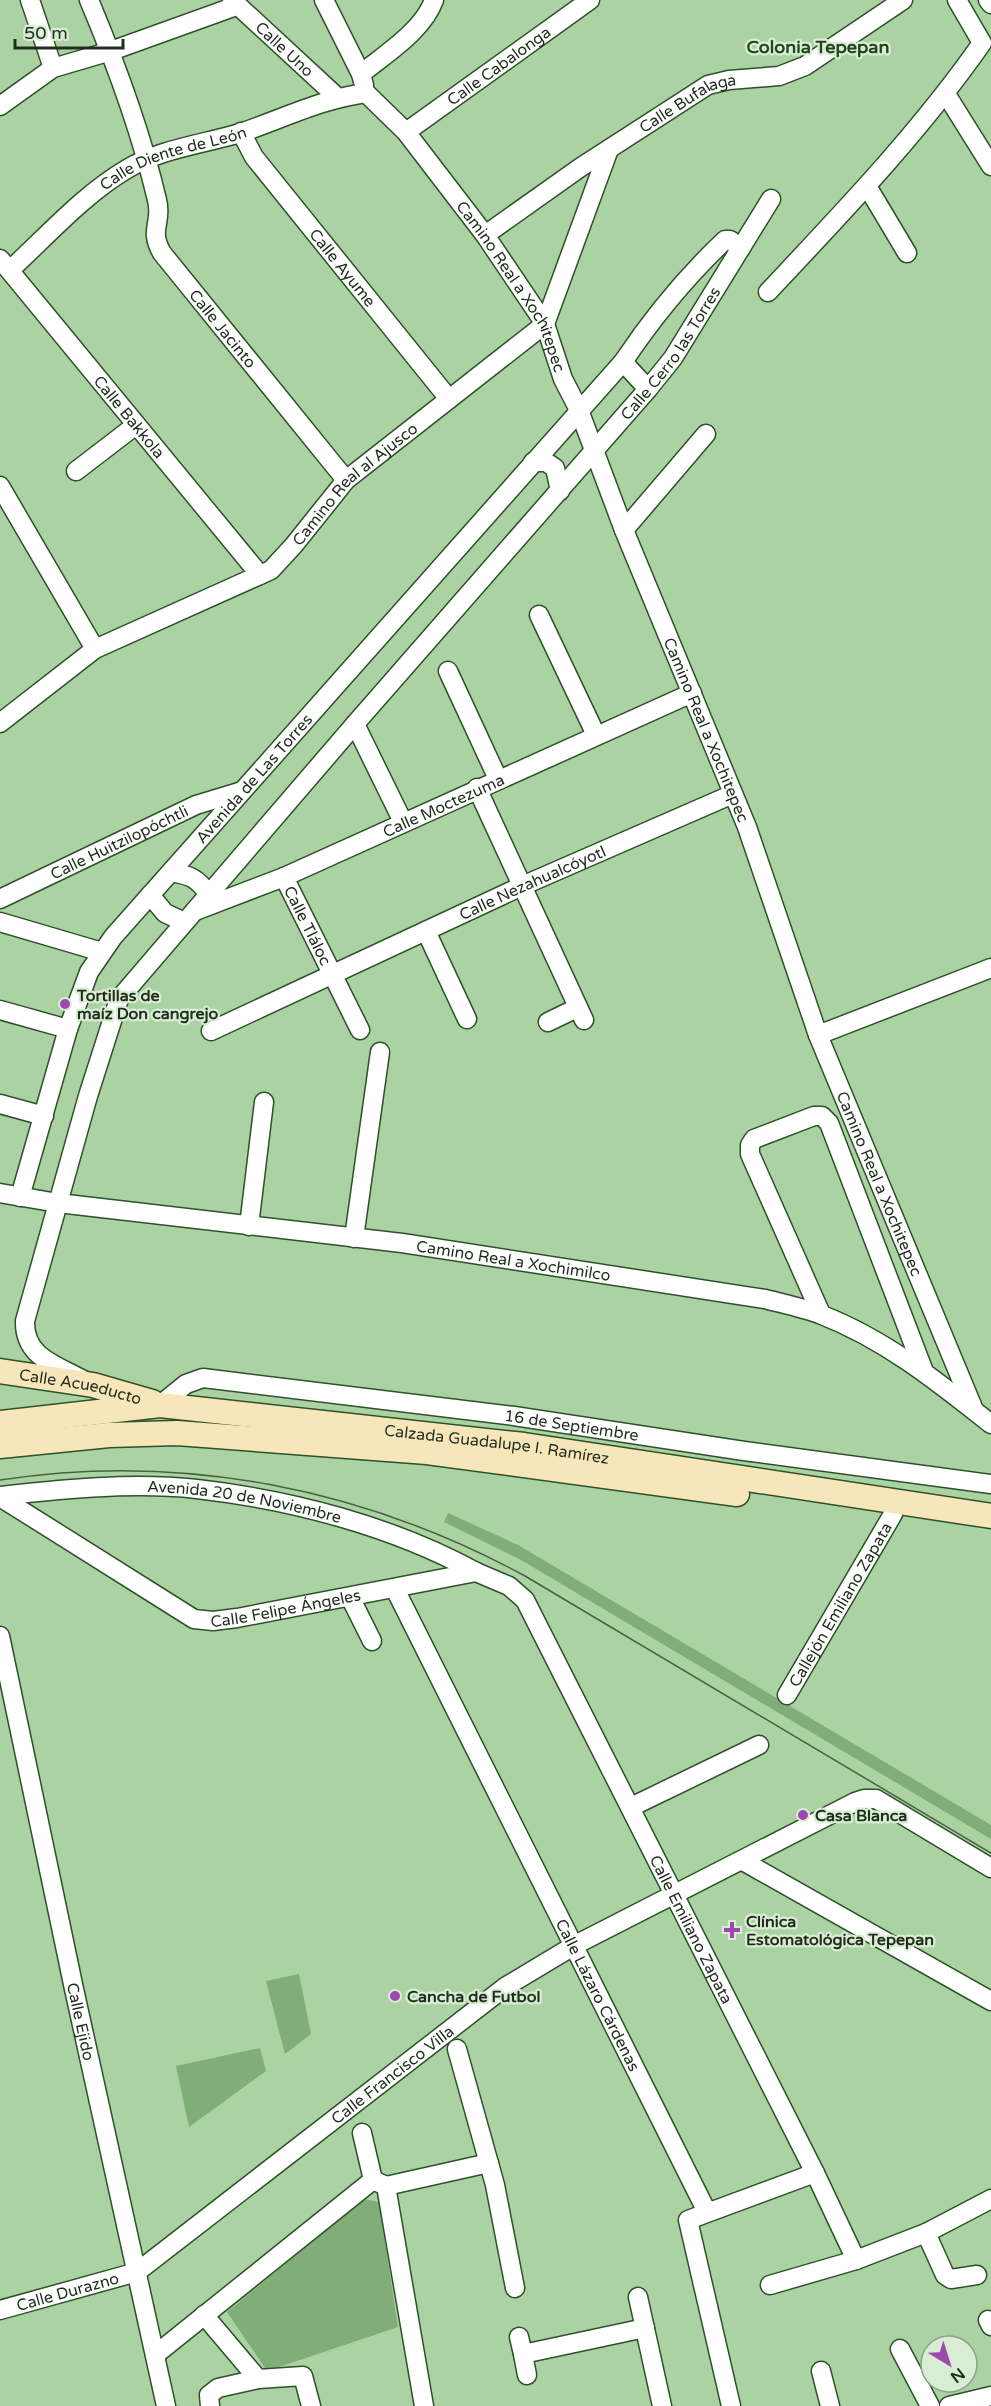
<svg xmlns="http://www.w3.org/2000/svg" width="991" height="2406" viewBox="0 0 991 2406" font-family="'Varela Round',sans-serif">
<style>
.green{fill:#80ad78}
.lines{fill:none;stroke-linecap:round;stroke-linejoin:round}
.street-casing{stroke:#2d5128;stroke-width:21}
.secondary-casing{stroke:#2d5128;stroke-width:27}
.street{stroke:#fff;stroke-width:18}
.secondary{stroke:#f8e6bb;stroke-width:24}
.tram{stroke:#4a6045;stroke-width:1.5}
.poi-dot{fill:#a046b1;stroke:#d8edd4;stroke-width:2}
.labels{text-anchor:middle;stroke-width:4.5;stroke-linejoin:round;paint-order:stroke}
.street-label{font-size:16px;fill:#1f2e1c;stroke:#d8edd4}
.poi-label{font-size:16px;font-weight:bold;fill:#1f2e1c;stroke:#d8edd4;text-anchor:start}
.neighbourhood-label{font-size:18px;font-weight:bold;fill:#22451c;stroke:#d8edd4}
</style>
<rect width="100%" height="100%" fill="#aad2a3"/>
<g class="green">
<path d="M 448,1513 L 518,1545 L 991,1825 L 991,1839 L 521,1560 L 444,1522 Z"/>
<path d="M 299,1974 L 311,2034 L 285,2054 L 266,1981 Z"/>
<path d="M 260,2048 L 266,2071 L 189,2127 L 176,2066 Z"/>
<path d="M 364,2199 L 379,2202 L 398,2327 L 267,2371 L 227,2312 Z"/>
</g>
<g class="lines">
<defs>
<g id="street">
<path d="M 30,0 L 53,68"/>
<path id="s1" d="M 89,0 C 116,64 141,132 157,200 C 163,223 148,229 162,253 L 346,480"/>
<path id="s2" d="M 232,0 L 337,97"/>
<path d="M 324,0 L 361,74 L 364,85"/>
<path d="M 988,0 L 991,4"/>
<path d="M 361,74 C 385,54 423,31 434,0"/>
<path id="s3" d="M 366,93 L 406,132 L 485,235 L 545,324 L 563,379 L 579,410 L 624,530 L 747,827 L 818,1035 L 974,1410"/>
<path d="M 946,94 L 991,166"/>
<path d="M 0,106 L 53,68 L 111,51 L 236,6"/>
<path id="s4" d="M 241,132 L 254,157 L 449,399"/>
<path id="s5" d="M 406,132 L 590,0"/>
<path d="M 867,186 L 907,253"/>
<path id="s6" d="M 485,235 L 581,167 L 708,85 L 729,80 L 779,76 L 805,66 L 903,0"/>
<path id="s7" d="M 0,259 L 260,575"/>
<path id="s8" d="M 10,270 C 47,236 83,195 127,169 C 160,149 204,144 240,133 C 282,119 321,99 366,93"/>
<path d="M 768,292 C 843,212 919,133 982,43 L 957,0"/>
<path d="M 623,362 L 648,389"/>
<path d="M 533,462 L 546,462 L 555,468 L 560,491"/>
<path d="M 76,471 L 136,425"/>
<path d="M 0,486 L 95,649"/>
<path d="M 624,530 L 706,434"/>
<path d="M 539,615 L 596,735"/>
<path d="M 448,671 L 498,779"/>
<path id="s9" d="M 0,723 L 95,649 L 271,570 L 294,545 L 346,480 L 545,324 L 608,152"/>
<path d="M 355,724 L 403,822"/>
<path d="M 477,788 L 584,1020"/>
<path d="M 171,872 C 189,875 198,878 208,894"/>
<path id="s10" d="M 284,877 L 360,1030"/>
<path d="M 150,895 L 165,913 L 184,922"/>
<path id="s11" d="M 0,899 L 196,805 L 242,791"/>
<path id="s12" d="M 195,911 L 284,877 L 692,693"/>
<path d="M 0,922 L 102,952"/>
<path d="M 426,931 L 467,1019"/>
<path d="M 0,1010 L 68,1029"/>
<path d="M 548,1022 L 577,1008"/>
<path id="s13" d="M 211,1031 L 522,886 L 733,794"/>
<path d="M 818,1035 L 991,968"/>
<path d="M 0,1104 L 44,1116"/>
<path id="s14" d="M 0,1193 L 58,1203 L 402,1243 L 765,1299 C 784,1304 804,1308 822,1315 C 886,1340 938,1382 991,1424"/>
<path id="s15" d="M 20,1197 L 68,1029 L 89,972 L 113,937 L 623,362 C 653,317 686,277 725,240 L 730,240 L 741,248"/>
<path d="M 249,1226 L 264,1102"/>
<path d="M 354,1238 L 380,1052"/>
<path d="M 821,1314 L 750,1154 L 750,1145 L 754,1139 L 814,1116 L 822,1116 L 829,1123 L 923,1369"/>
<path id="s16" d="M 85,1381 C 57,1365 24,1358 25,1321 L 88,1096 L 119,999 L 355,724 L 648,389 L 673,358 L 771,199"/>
<path id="s17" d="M 160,1405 L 186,1384 L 203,1378 L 514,1416 L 744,1451 L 991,1484"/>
<path id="s18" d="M 0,1496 C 64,1489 132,1482 197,1489 C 292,1500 392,1526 476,1572"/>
<path id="s19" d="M 0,1497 L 194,1619 L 213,1621 L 237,1618 L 476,1572 L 509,1586 L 525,1600 L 815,2173 L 856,2260"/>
<path id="s20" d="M 395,1589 L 707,2212"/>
<path d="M 350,1597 L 372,1641"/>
<path id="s21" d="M 0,1636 L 74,1989 L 166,2406"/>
<path id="s22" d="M 787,1695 L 893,1514"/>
<path d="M 631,1807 L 759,1745"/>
<path d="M 743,1861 L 991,2001"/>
<path d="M 457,2049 L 495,2185 L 515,2288"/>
<path d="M 362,2133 L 373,2180 L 386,2186 L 424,2406"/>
<path d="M 386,2186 L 489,2163"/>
<path d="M 926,2233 L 945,2275 L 951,2279 L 977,2275"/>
<path d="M 770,2285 L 856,2260 L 926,2233 L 991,2199"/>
<path d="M 638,2297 L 662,2406"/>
<path id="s23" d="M 0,2310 L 137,2272 L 505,1987 L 575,1945 L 855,1802 L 864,1799 L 876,1799 L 991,1868"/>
<path d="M 204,2315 L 258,2379"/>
<path d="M 988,2320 L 991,2326"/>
<path d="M 519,2337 L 523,2354"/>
<path d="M 900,2349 L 930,2406"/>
<path d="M 155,2355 L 373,2180"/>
<path d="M 821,2371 L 830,2406"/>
<path d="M 527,2375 L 523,2354 L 645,2328"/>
<path d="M 210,2406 L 209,2395 L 218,2388 L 258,2379 L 303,2376 L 311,2406"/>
<path d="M 731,2406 L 688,2220 L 815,2173"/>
<path d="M 949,2406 L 991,2396"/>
</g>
<g id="secondary">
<path id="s24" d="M 0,1371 L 93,1385 L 152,1402"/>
<path id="s25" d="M 0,1423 L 160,1405 L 524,1445 L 991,1516"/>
<path d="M 0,1446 L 109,1435 L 177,1433 L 427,1452 L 737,1494"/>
</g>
</defs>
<use href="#street" class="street-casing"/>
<use href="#secondary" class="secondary-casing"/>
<use href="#street" class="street"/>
<use href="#secondary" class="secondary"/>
<path class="tram" d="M 0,1480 C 182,1452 363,1488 525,1576 L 991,1853"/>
</g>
<g class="poi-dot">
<circle cx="65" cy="1004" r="6"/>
<circle cx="803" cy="1815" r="6"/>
<path d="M729 1921h6v6h6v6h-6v6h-6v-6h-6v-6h6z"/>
<circle cx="395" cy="1996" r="6"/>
</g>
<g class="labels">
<g class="street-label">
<text dy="6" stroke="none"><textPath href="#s2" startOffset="72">Calle Uno</textPath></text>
<text dy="6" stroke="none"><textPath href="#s5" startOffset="114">Calle Cabalonga</textPath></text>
<text dy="6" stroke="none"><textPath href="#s6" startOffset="243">Calle Bufalaga</textPath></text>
<text dy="6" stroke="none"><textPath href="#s8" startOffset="202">Calle Diente de León</textPath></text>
<text dy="6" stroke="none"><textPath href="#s4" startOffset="170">Calle Ayume</textPath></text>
<text dy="6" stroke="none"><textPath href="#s3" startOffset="244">Camino Real a Xochitepec</textPath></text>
<text dy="6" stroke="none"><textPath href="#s1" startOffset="363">Calle Jacinto</textPath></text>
<text dy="6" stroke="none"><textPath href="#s16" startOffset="1276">Calle Cerro las Torres</textPath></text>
<text dy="6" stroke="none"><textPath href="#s7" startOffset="204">Calle Bakkola</textPath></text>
<text dy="6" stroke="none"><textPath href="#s9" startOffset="434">Camino Real al Ajusco</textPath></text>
<text dy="6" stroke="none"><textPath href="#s3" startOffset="730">Camino Real a Xochitepec</textPath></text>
<text dy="6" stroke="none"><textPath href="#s15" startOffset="490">Avenida de Las Torres</textPath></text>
<text dy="6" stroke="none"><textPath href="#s12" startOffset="270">Calle Moctezuma</textPath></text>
<text dy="6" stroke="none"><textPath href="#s11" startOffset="132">Calle Huitzilopóchtli</textPath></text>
<text dy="6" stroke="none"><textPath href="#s13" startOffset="354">Calle Nezahualcóyotl</textPath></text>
<text dy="6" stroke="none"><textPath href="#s10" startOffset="54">Calle Tláloc</textPath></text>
<text dy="6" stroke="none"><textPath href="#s3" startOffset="1216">Camino Real a Xochitepec</textPath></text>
<text dy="6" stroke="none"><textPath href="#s14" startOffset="518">Camino Real a Xochimilco</textPath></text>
<text dy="6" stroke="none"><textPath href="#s24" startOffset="82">Calle Acueducto</textPath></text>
<text dy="6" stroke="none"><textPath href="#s17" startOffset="423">16 de Septiembre</textPath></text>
<text dy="6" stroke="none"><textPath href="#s25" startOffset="500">Calzada Guadalupe I. Ramírez</textPath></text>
<text dy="6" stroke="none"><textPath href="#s18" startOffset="246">Avenida 20 de Noviembre</textPath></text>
<text dy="6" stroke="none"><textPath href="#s22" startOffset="105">Callejón Emiliano Zapata</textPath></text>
<text dy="6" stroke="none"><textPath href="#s19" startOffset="322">Calle Felipe Ángeles</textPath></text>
<text dy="6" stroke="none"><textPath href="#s19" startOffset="942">Calle Emiliano Zapata</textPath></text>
<text dy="6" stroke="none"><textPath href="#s20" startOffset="454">Calle Lázaro Cárdenas</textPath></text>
<text dy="6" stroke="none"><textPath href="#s21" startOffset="394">Calle Ejido</textPath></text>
<text dy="6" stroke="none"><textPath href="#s23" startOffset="465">Calle Francisco Villa</textPath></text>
<text dy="6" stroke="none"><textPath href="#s23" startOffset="70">Calle Durazno</textPath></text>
</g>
<g class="poi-label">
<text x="77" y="1001">Tortillas de<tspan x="77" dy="18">maíz Don cangrejo</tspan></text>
<text x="815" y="1821">Casa Blanca</text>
<text x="746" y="1927">Clínica<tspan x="746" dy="18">Estomatológica Tepepan</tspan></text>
<text x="407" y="2002">Cancha de Futbol</text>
</g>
<g class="neighbourhood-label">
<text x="818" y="53">Colonia Tepepan</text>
</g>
</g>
<g transform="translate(949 2364) rotate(142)"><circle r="28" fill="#d8edd4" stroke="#8ea18a" stroke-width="1.5"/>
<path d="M0-4.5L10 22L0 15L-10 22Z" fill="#a046b1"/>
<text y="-9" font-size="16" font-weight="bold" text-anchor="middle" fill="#1f2e1c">N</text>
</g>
<path d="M15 39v9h108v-9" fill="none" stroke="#1f2e1c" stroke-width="3"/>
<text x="24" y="39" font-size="18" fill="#1f2e1c" stroke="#d8edd4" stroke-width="4.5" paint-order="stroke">50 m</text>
</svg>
